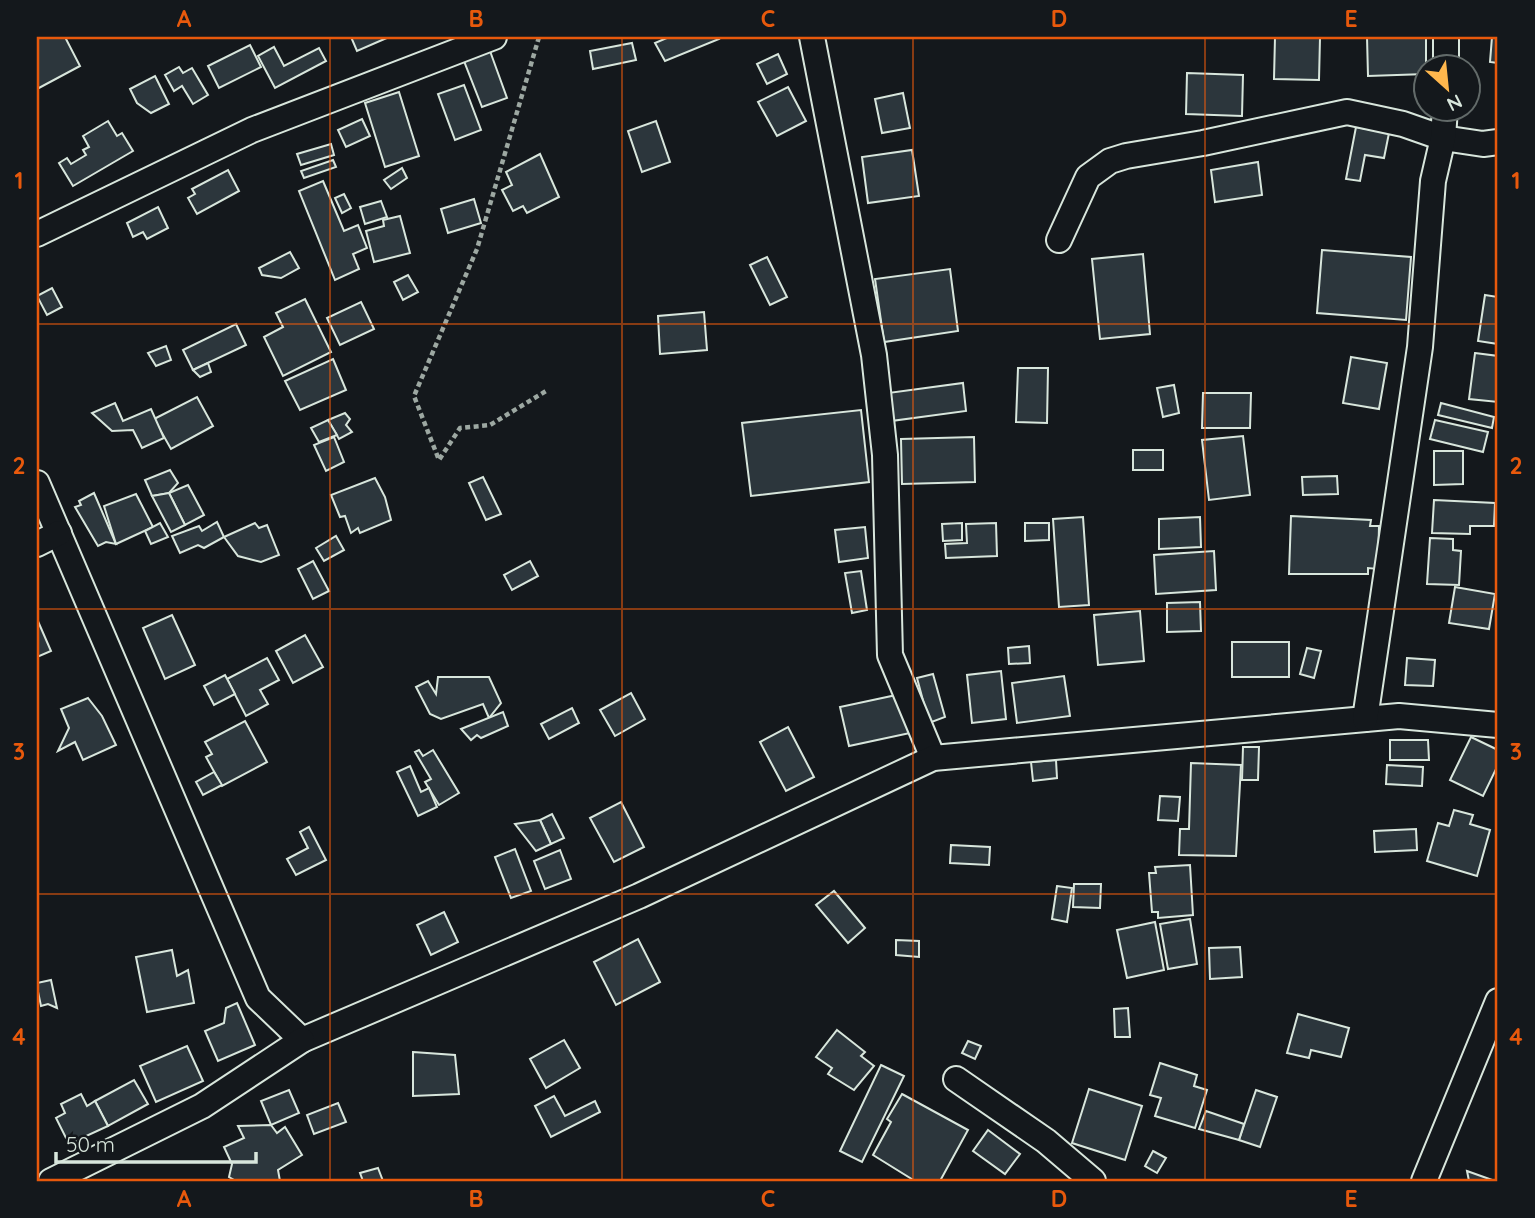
<svg xmlns="http://www.w3.org/2000/svg" width="1535" height="1218" viewBox="0 0 1535 1218" font-family="Quicksand,sans-serif">
<style>
.building{fill:#2c363c;stroke:#d8e6dc;stroke-width:2}
.lines{fill:none;stroke-linecap:round;stroke-linejoin:round}
.street-casing{stroke:#d8e6dc;stroke-width:28}
.path{stroke:#9da8a2;stroke-width:4.5;stroke-dasharray:5 3.5;stroke-linecap:butt}
.street{stroke:#14181c;stroke-width:24}
.grid{fill:none;stroke:#e8590c;stroke-width:2;stroke-opacity:0.55}
.neatline{fill:none;stroke:#e8590c;stroke-width:2.5}
.grid-label{font-size:23px;text-anchor:middle;font-weight:bold;fill:#e8590c}
</style>
<rect width="100%" height="100%" fill="#14181c"/>
<g class="building">
<path d="M 37,37 L 65,37 L 80,66 L 37,89 Z"/>
<path d="M 351,37 L 389,37 L 357,51 Z"/>
<path d="M 669,37 L 718,37 L 719,39 L 665,61 L 655,43 Z"/>
<path d="M 1275,37 L 1320,38 L 1319,80 L 1274,79 Z"/>
<path d="M 1367,37 L 1426,37 L 1426,74 L 1368,76 Z"/>
<path d="M 1492,37 L 1498,37 L 1498,63 L 1490,62 Z"/>
<path d="M 632,43 L 636,60 L 593,69 L 590,51 Z"/>
<path d="M 250,45 L 261,67 L 219,88 L 208,66 Z"/>
<path d="M 274,47 L 284,66 L 319,48 L 326,61 L 275,88 L 258,56 Z"/>
<path d="M 490,51 L 507,98 L 482,107 L 464,61 Z"/>
<path d="M 778,54 L 787,74 L 767,84 L 757,64 Z"/>
<path d="M 179,67 L 183,73 L 192,68 L 208,95 L 193,104 L 182,86 L 174,91 L 165,75 Z"/>
<path d="M 1187,73 L 1243,75 L 1242,116 L 1186,114 Z"/>
<path d="M 155,76 L 169,104 L 151,113 L 137,103 L 130,89 Z"/>
<path d="M 464,85 L 481,130 L 455,140 L 438,94 Z"/>
<path d="M 788,87 L 806,121 L 777,136 L 758,102 Z"/>
<path d="M 399,92 L 419,156 L 385,167 L 365,103 Z"/>
<path d="M 903,93 L 910,128 L 882,133 L 875,99 Z"/>
<path d="M 362,119 L 370,136 L 346,147 L 338,130 Z"/>
<path d="M 108,121 L 117,136 L 122,133 L 133,151 L 73,186 L 59,163 L 67,158 L 71,164 L 86,155 L 83,150 L 89,147 L 83,136 Z"/>
<path d="M 656,121 L 670,162 L 642,172 L 628,131 Z"/>
<path d="M 1356,127 L 1389,133 L 1384,158 L 1365,155 L 1360,181 L 1346,179 Z"/>
<path d="M 331,144 L 334,155 L 301,165 L 297,154 Z"/>
<path d="M 912,150 L 919,196 L 868,203 L 862,157 Z"/>
<path d="M 540,154 L 559,197 L 527,213 L 523,206 L 513,211 L 502,190 L 512,185 L 506,172 Z"/>
<path d="M 333,160 L 336,167 L 304,178 L 301,171 Z"/>
<path d="M 1258,162 L 1262,195 L 1215,202 L 1211,170 Z"/>
<path d="M 402,168 L 407,178 L 391,189 L 384,180 Z"/>
<path d="M 228,170 L 239,191 L 197,214 L 188,198 L 195,194 L 192,189 Z"/>
<path d="M 323,181 L 344,231 L 358,225 L 367,248 L 353,254 L 359,269 L 335,280 L 299,191 Z"/>
<path d="M 344,194 L 351,208 L 342,213 L 335,198 Z"/>
<path d="M 474,199 L 481,223 L 448,233 L 441,209 Z"/>
<path d="M 381,201 L 387,217 L 365,224 L 360,207 Z"/>
<path d="M 158,207 L 168,228 L 147,239 L 143,232 L 133,237 L 127,223 Z"/>
<path d="M 400,216 L 410,253 L 374,262 L 366,231 L 384,226 L 383,220 Z"/>
<path d="M 1322,250 L 1411,257 L 1406,320 L 1317,313 Z"/>
<path d="M 290,252 L 299,268 L 281,278 L 262,275 L 259,268 Z"/>
<path d="M 1143,254 L 1150,334 L 1100,339 L 1092,259 Z"/>
<path d="M 767,257 L 787,297 L 770,305 L 750,265 Z"/>
<path d="M 950,269 L 958,331 L 884,342 L 875,279 Z"/>
<path d="M 408,275 L 418,292 L 403,300 L 394,282 Z"/>
<path d="M 52,288 L 62,307 L 47,315 L 37,296 Z"/>
<path d="M 1485,295 L 1498,297 L 1498,344 L 1478,341 Z"/>
<path d="M 305,299 L 331,352 L 283,376 L 264,337 L 283,327 L 276,313 Z"/>
<path d="M 361,302 L 374,329 L 340,345 L 327,318 Z"/>
<path d="M 704,312 L 707,350 L 660,354 L 658,316 Z"/>
<path d="M 236,324 L 246,345 L 193,370 L 183,350 Z"/>
<path d="M 166,346 L 171,360 L 156,366 L 148,353 Z"/>
<path d="M 1475,353 L 1498,356 L 1498,402 L 1469,399 Z"/>
<path d="M 1351,357 L 1387,363 L 1379,409 L 1343,403 Z"/>
<path d="M 333,359 L 346,390 L 300,410 L 285,381 Z"/>
<path d="M 208,363 L 211,372 L 200,377 L 193,370 Z"/>
<path d="M 1018,368 L 1048,368 L 1047,423 L 1016,422 Z"/>
<path d="M 963,383 L 966,411 L 891,421 L 888,393 Z"/>
<path d="M 1174,385 L 1179,413 L 1163,417 L 1157,388 Z"/>
<path d="M 1203,393 L 1251,393 L 1250,428 L 1202,428 Z"/>
<path d="M 197,397 L 213,426 L 171,449 L 154,419 Z"/>
<path d="M 115,403 L 123,421 L 151,409 L 164,438 L 142,448 L 133,430 L 112,431 L 92,413 Z"/>
<path d="M 1441,403 L 1494,417 L 1492,428 L 1438,415 Z"/>
<path d="M 861,410 L 869,482 L 751,496 L 742,423 Z"/>
<path d="M 345,413 L 350,419 L 346,425 L 352,432 L 339,439 L 328,420 Z"/>
<path d="M 328,420 L 337,435 L 319,442 L 311,428 Z"/>
<path d="M 1435,420 L 1488,432 L 1483,452 L 1430,439 Z"/>
<path d="M 1243,436 L 1250,495 L 1209,500 L 1202,440 Z"/>
<path d="M 334,437 L 344,462 L 326,471 L 314,445 Z"/>
<path d="M 974,437 L 975,482 L 902,484 L 901,439 Z"/>
<rect x="1133" y="450" width="30" height="20"/>
<path d="M 1434,451 L 1463,451 L 1463,484 L 1434,485 Z"/>
<path d="M 170,470 L 178,483 L 169,493 L 152,496 L 145,480 Z"/>
<path d="M 1337,476 L 1338,494 L 1303,495 L 1302,477 Z"/>
<path d="M 483,477 L 501,514 L 486,520 L 469,483 Z"/>
<path d="M 375,478 L 385,497 L 391,520 L 360,533 L 358,528 L 351,533 L 345,516 L 340,517 L 331,495 Z"/>
<path d="M 188,485 L 204,515 L 185,525 L 169,493 Z"/>
<path d="M 94,493 L 116,544 L 106,542 L 98,546 L 75,507 L 81,505 L 79,501 Z"/>
<path d="M 169,493 L 185,525 L 171,532 L 152,496 Z"/>
<path d="M 136,494 L 153,527 L 116,544 L 104,506 Z"/>
<path d="M 1434,500 L 1495,503 L 1494,526 L 1470,526 L 1470,534 L 1432,533 Z"/>
<path d="M 1291,516 L 1371,520 L 1370,526 L 1379,526 L 1378,569 L 1368,568 L 1368,574 L 1289,574 Z"/>
<path d="M 1083,517 L 1089,605 L 1059,607 L 1053,519 Z"/>
<path d="M 1200,517 L 1201,547 L 1159,549 L 1159,519 Z"/>
<path d="M 217,522 L 224,537 L 204,548 L 198,545 L 180,553 L 172,536 L 199,526 L 202,531 Z"/>
<path d="M 160,523 L 168,537 L 151,544 L 145,531 Z"/>
<path d="M 255,523 L 259,528 L 267,525 L 279,555 L 261,562 L 238,556 L 224,537 Z"/>
<path d="M 962,523 L 962,540 L 943,541 L 942,524 Z"/>
<path d="M 996,523 L 997,556 L 946,558 L 945,544 L 967,543 L 966,524 Z"/>
<path d="M 1025,523 L 1049,523 L 1049,540 L 1025,541 Z"/>
<path d="M 865,527 L 868,558 L 839,562 L 835,530 Z"/>
<path d="M 336,536 L 344,550 L 324,561 L 316,548 Z"/>
<path d="M 1430,538 L 1453,539 L 1453,550 L 1461,551 L 1459,585 L 1427,584 Z"/>
<path d="M 1214,551 L 1216,590 L 1156,594 L 1154,555 Z"/>
<path d="M 313,561 L 329,591 L 313,599 L 298,569 Z"/>
<path d="M 530,561 L 538,576 L 512,590 L 504,575 Z"/>
<path d="M 861,571 L 867,610 L 852,613 L 845,573 Z"/>
<path d="M 1455,587 L 1495,594 L 1489,629 L 1449,623 Z"/>
<path d="M 1200,602 L 1201,631 L 1167,632 L 1167,603 Z"/>
<path d="M 1140,611 L 1144,661 L 1098,665 L 1094,615 Z"/>
<path d="M 172,615 L 195,665 L 165,679 L 143,628 Z"/>
<path d="M 37,619 L 51,651 L 37,657 Z"/>
<path d="M 305,635 L 323,667 L 293,683 L 276,651 Z"/>
<rect x="1232" y="642" width="57" height="35"/>
<path d="M 1029,646 L 1030,663 L 1009,664 L 1008,648 Z"/>
<path d="M 1307,648 L 1321,651 L 1314,678 L 1300,674 Z"/>
<path d="M 267,658 L 279,680 L 260,690 L 268,704 L 246,716 L 227,679 Z"/>
<path d="M 1407,658 L 1435,660 L 1433,686 L 1405,685 Z"/>
<path d="M 1001,671 L 1006,719 L 972,723 L 967,675 Z"/>
<path d="M 933,674 L 945,717 L 929,723 L 917,678 Z"/>
<path d="M 225,675 L 235,694 L 214,705 L 204,686 Z"/>
<path d="M 1064,676 L 1070,716 L 1017,723 L 1012,683 Z"/>
<path d="M 438,677 L 489,677 L 501,703 L 489,718 L 483,704 L 441,719 L 430,714 L 416,687 L 428,681 L 436,694 Z"/>
<path d="M 631,693 L 645,719 L 615,736 L 600,710 Z"/>
<path d="M 901,694 L 910,733 L 849,746 L 840,707 Z"/>
<path d="M 88,698 L 102,716 L 116,745 L 83,760 L 75,742 L 58,751 L 69,728 L 61,709 Z"/>
<path d="M 572,708 L 579,723 L 549,739 L 541,724 Z"/>
<path d="M 503,712 L 508,726 L 481,738 L 477,735 L 471,740 L 461,729 Z"/>
<path d="M 245,721 L 267,762 L 222,786 L 206,757 L 212,754 L 205,742 Z"/>
<path d="M 788,727 L 814,777 L 786,791 L 760,742 Z"/>
<path d="M 1471,737 L 1498,750 L 1498,765 L 1483,796 L 1450,780 Z"/>
<path d="M 1390,740 L 1428,740 L 1429,760 L 1390,760 Z"/>
<path d="M 1243,747 L 1259,747 L 1258,780 L 1242,780 Z"/>
<path d="M 419,750 L 423,756 L 433,750 L 459,793 L 439,805 L 425,782 L 431,779 L 415,752 Z"/>
<path d="M 1056,760 L 1057,778 L 1033,781 L 1031,762 Z"/>
<path d="M 1191,763 L 1241,765 L 1236,856 L 1179,855 L 1180,829 L 1189,829 Z"/>
<path d="M 1387,765 L 1423,767 L 1422,786 L 1386,784 Z"/>
<path d="M 410,766 L 421,792 L 429,788 L 437,807 L 418,816 L 397,772 Z"/>
<path d="M 214,772 L 222,785 L 203,795 L 196,782 Z"/>
<path d="M 1160,796 L 1180,797 L 1178,821 L 1158,820 Z"/>
<path d="M 621,802 L 644,847 L 614,862 L 590,818 Z"/>
<path d="M 1454,810 L 1473,815 L 1470,824 L 1490,830 L 1477,876 L 1427,861 L 1438,823 L 1449,826 Z"/>
<path d="M 552,814 L 564,838 L 551,844 L 540,820 Z"/>
<path d="M 540,820 L 551,844 L 536,851 L 515,824 Z"/>
<path d="M 309,827 L 326,860 L 296,875 L 287,859 L 308,848 L 300,832 Z"/>
<path d="M 1416,829 L 1417,850 L 1375,852 L 1374,831 Z"/>
<path d="M 951,845 L 990,847 L 989,865 L 950,863 Z"/>
<path d="M 515,849 L 531,891 L 511,898 L 495,857 Z"/>
<path d="M 560,850 L 571,879 L 545,889 L 534,861 Z"/>
<path d="M 1190,865 L 1193,915 L 1158,918 L 1158,912 L 1152,912 L 1149,873 L 1156,873 L 1155,867 Z"/>
<path d="M 1074,884 L 1101,884 L 1100,908 L 1073,907 Z"/>
<path d="M 1057,886 L 1072,888 L 1067,922 L 1052,919 Z"/>
<path d="M 834,891 L 865,928 L 848,943 L 816,905 Z"/>
<path d="M 444,912 L 458,942 L 431,955 L 417,925 Z"/>
<path d="M 1190,919 L 1197,964 L 1168,969 L 1160,924 Z"/>
<path d="M 1155,922 L 1164,970 L 1127,978 L 1117,930 Z"/>
<path d="M 638,939 L 660,982 L 616,1005 L 594,962 Z"/>
<path d="M 896,940 L 919,941 L 919,957 L 896,955 Z"/>
<path d="M 1240,947 L 1242,977 L 1210,979 L 1209,948 Z"/>
<path d="M 172,950 L 177,976 L 188,970 L 194,1003 L 147,1012 L 136,957 Z"/>
<path d="M 51,980 L 57,1008 L 48,1004 L 41,1006 L 37,987 L 37,983 Z"/>
<path d="M 237,1003 L 255,1045 L 218,1061 L 205,1031 L 224,1023 L 226,1008 Z"/>
<path d="M 1128,1008 L 1130,1037 L 1115,1037 L 1114,1009 Z"/>
<path d="M 1298,1014 L 1349,1028 L 1341,1057 L 1311,1050 L 1309,1058 L 1287,1053 Z"/>
<path d="M 837,1030 L 865,1052 L 861,1056 L 874,1066 L 854,1090 L 828,1074 L 832,1068 L 816,1057 Z"/>
<path d="M 564,1040 L 580,1068 L 546,1088 L 530,1059 Z"/>
<path d="M 968,1041 L 981,1046 L 975,1059 L 962,1053 Z"/>
<path d="M 187,1046 L 203,1081 L 156,1102 L 140,1066 Z"/>
<path d="M 413,1052 L 455,1055 L 459,1094 L 413,1096 Z"/>
<path d="M 1160,1063 L 1197,1075 L 1194,1086 L 1207,1090 L 1195,1128 L 1155,1116 L 1161,1098 L 1150,1095 Z"/>
<path d="M 881,1065 L 904,1076 L 862,1162 L 840,1151 Z"/>
<path d="M 134,1080 L 148,1104 L 108,1126 L 95,1101 Z"/>
<path d="M 1089,1089 L 1142,1106 L 1125,1160 L 1072,1143 Z"/>
<path d="M 289,1090 L 299,1113 L 271,1125 L 261,1101 Z"/>
<path d="M 1256,1090 L 1277,1097 L 1260,1147 L 1239,1140 Z"/>
<path d="M 81,1094 L 87,1106 L 95,1101 L 108,1126 L 69,1144 L 56,1118 L 65,1113 L 61,1104 Z"/>
<path d="M 902,1094 L 968,1130 L 940,1181 L 915,1181 L 873,1155 L 891,1122 L 887,1119 Z"/>
<path d="M 554,1096 L 565,1116 L 595,1101 L 600,1112 L 551,1137 L 535,1106 Z"/>
<path d="M 338,1103 L 346,1122 L 314,1134 L 307,1115 Z"/>
<path d="M 1206,1111 L 1244,1124 L 1239,1140 L 1199,1129 Z"/>
<path d="M 271,1125 L 277,1133 L 285,1127 L 302,1155 L 278,1170 L 280,1181 L 236,1181 L 229,1177 L 232,1164 L 224,1147 L 244,1138 L 238,1126 Z"/>
<path d="M 988,1130 L 1020,1154 L 1005,1174 L 973,1151 Z"/>
<path d="M 1153,1151 L 1166,1158 L 1157,1173 L 1145,1166 Z"/>
<path d="M 378,1168 L 383,1181 L 363,1181 L 360,1173 Z"/>
<path d="M 1467,1171 L 1495,1181 L 1469,1181 Z"/>
</g>
<g class="lines">
<defs>
<g id="street">
<path d="M 812,37 L 874,355 L 885,455 L 890,655 L 933,758"/>
<path d="M 1446,37 L 1446,66"/>
<path d="M 37,234 L 252,130 L 494,37"/>
<path d="M 1059,240 L 1088,177 L 1110,161 L 1126,156 L 1203,143 L 1347,112 L 1403,124 L 1443,138 L 1483,144 L 1498,142"/>
<path d="M 37,483 L 258,998 L 302,1040 L 639,896 L 933,758 L 1399,716 L 1498,725"/>
<path d="M 37,544 L 59,533"/>
<path d="M 1365,719 L 1420,347 L 1433,181 L 1443,138 L 1445,108"/>
<path d="M 956,1079 L 1046,1141 L 1093,1181"/>
<path d="M 51,1181 L 202,1106 L 302,1040"/>
<path d="M 1424,1181 L 1498,1001"/>
</g>
</defs>
<use href="#street" class="street-casing"/>
<path class="path" d="M 539,37 L 477,249 L 414,396 L 439,460 L 460,428 L 490,425 L 546,391"/>
<use href="#street" class="street"/>
</g>
<path class="grid" d="M 330,37 L 330,1181M 622,37 L 622,1181M 913,37 L 913,1181M 1205,37 L 1205,1181M 37,324 L 1498,324M 37,609 L 1498,609M 37,894 L 1498,894"/>
<rect width="1535" height="1218" fill="none" stroke="#14181c" stroke-width="77"/>
<g transform="translate(1447 88) rotate(153)"><circle r="33" fill="#14181c" stroke="#626a69" stroke-width="2"/>
<path d="M0-5L12 26L0 18L-12 26Z" fill="#ffb74d"/>
<text y="-10" font-size="19" font-weight="bold" text-anchor="middle" fill="#d8e6dc">N</text>
</g>
<path d="M56 1152v10h200v-10" fill="none" stroke="#d8e6dc" stroke-width="3.5"/>
<text x="66" y="1152" font-size="21" fill="#d8e6dc" stroke="#14181c" stroke-width="5" paint-order="stroke">50 m</text>
<rect x="38" y="38" width="1458" height="1142" class="neatline"/>
<g class="grid-label">
<text x="184" y="27">A</text>
<text x="476" y="27">B</text>
<text x="768" y="27">C</text>
<text x="1059" y="27">D</text>
<text x="1351" y="27">E</text>
<text x="19" y="189">1</text>
<text x="1516" y="189">1</text>
<text x="19" y="474">2</text>
<text x="1516" y="474">2</text>
<text x="19" y="760">3</text>
<text x="1516" y="760">3</text>
<text x="19" y="1045">4</text>
<text x="1516" y="1045">4</text>
<text x="184" y="1207">A</text>
<text x="476" y="1207">B</text>
<text x="768" y="1207">C</text>
<text x="1059" y="1207">D</text>
<text x="1351" y="1207">E</text>
</g>
</svg>
